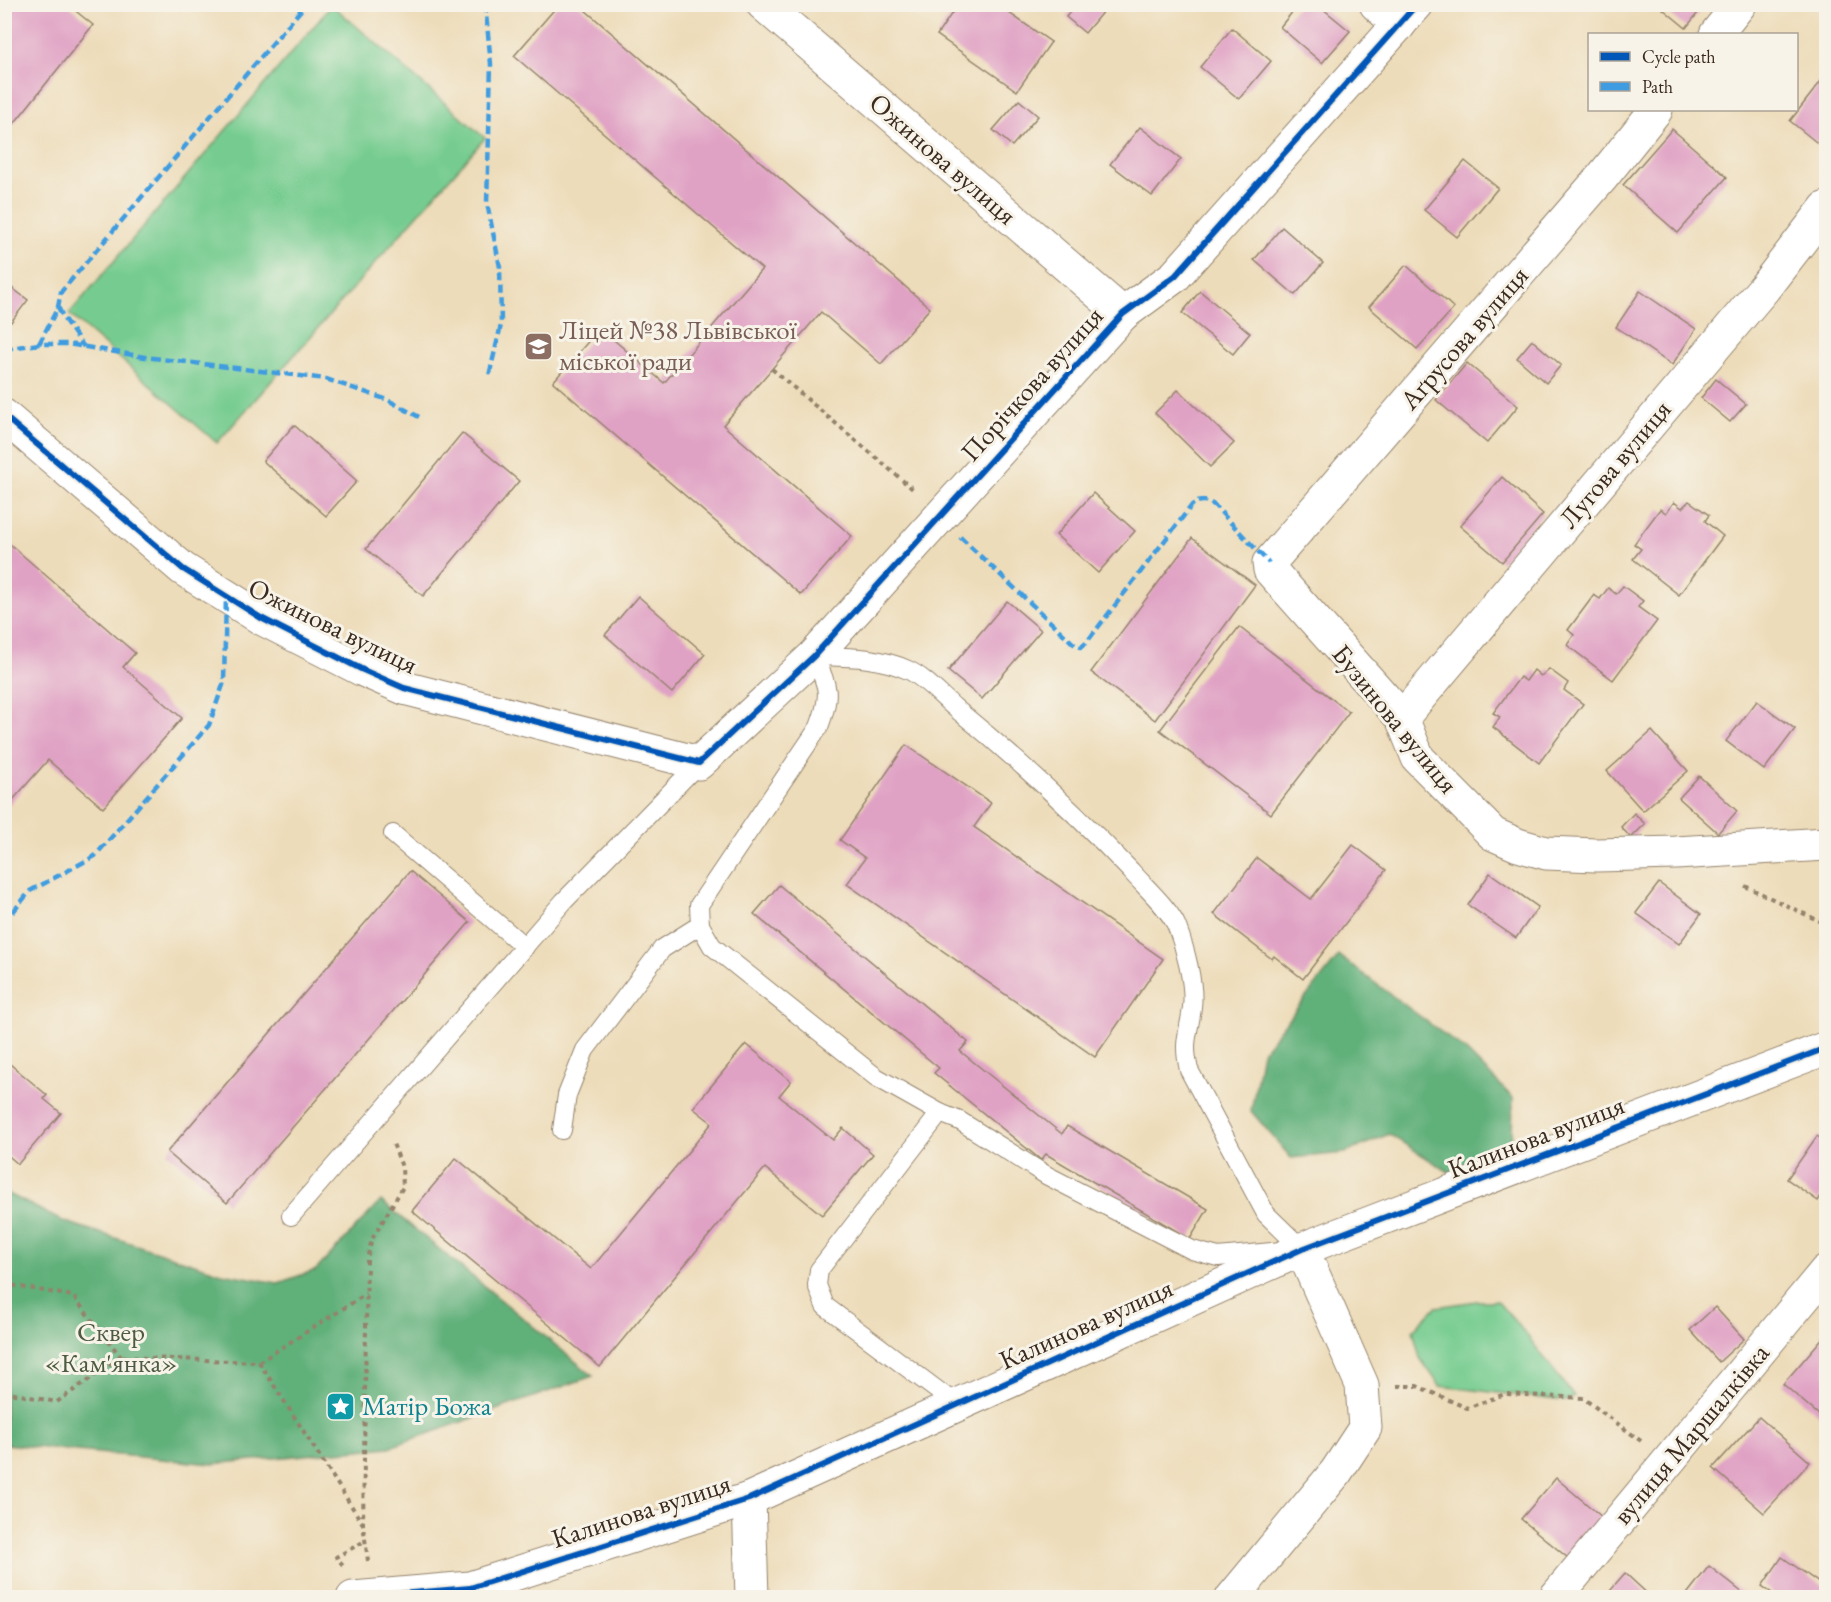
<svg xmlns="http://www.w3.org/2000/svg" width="1831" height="1602" viewBox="0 0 1831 1602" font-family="'EB Garamond',serif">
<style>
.green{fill:#76cc90;stroke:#587b57;stroke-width:1.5}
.forest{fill:#60b07a;stroke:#4e6d4c;stroke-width:1.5}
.building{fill:#e0a2c4}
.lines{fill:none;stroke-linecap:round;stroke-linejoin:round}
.lane-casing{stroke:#94836c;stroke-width:20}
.street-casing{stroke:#94836c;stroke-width:35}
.path{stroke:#94836c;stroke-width:4;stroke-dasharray:4.5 4.5;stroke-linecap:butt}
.lane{stroke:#fff;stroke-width:18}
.street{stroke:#fff;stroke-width:33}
.quiet{stroke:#3f9ce0;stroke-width:4.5;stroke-dasharray:9 4.5;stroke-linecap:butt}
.cycleway-casing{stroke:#f7f3e8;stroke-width:10}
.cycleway{stroke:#0057b8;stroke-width:6}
.labels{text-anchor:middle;stroke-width:6;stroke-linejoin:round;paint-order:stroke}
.street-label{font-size:27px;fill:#3b2a1e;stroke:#f7f3e8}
.education-label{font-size:27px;fill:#785e54;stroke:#f7f3e8;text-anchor:start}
.park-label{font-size:27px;fill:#4d5b40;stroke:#f7f3e8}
.culture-label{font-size:27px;fill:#0d838f;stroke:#f7f3e8;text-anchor:start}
</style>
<rect width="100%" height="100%" fill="#f7f3e8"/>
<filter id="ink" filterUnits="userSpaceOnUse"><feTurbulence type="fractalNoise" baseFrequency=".0167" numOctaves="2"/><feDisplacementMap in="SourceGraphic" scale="12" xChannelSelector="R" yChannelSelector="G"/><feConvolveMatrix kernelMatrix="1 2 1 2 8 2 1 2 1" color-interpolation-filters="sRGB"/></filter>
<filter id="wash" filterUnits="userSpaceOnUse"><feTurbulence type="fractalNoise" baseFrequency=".008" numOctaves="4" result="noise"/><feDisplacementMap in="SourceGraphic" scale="24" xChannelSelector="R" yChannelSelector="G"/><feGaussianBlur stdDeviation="1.35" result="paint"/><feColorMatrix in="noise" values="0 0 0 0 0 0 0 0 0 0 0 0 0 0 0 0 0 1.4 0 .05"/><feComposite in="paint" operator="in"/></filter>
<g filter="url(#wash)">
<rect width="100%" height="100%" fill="#eddcb9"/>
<g class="green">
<path d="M 332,5 L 485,138 L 217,443 L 69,314 Z"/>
<path d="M 1477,1301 L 1497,1301 L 1526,1334 L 1574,1397 L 1565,1401 L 1440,1386 L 1420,1358 L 1413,1330 L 1436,1307 Z"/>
</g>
<g class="forest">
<path d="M 1339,956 L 1465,1050 L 1513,1098 L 1512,1137 L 1460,1179 L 1389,1134 L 1345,1153 L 1291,1158 L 1251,1111 L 1262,1052 Z"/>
<path d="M 5,1192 L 60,1220 L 222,1273 L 278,1283 L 316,1270 L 381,1201 L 593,1376 L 390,1447 L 212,1464 L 5,1444 Z"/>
</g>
<g id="blocks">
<g class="building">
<path d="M 9,4 L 67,4 L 93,25 L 4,136 L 4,11 Z"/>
<path d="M 559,4 L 578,4 L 930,308 L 881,364 L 821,312 L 723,425 L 852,536 L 801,595 L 553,382 L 600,328 L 664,383 L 762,269 L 514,56 Z"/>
<path d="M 958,4 L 996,4 L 1051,42 L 1017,91 L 937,35 Z"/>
<path d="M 1076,4 L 1109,4 L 1085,33 L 1066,17 Z"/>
<path d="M 1299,4 L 1317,4 L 1350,31 L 1322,63 L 1280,27 Z"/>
<path d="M 1657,4 L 1705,4 L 1686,28 Z"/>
<path d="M 1232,28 L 1271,61 L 1239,99 L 1200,67 Z"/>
<path d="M 1822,80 L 1826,84 L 1826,150 L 1790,121 Z"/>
<path d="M 1019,100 L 1038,116 L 1012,146 L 993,130 Z"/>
<path d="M 1140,127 L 1181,159 L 1152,196 L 1110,164 Z"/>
<path d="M 1672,129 L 1727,177 L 1678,233 L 1623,185 Z"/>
<path d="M 1465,161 L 1498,188 L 1457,237 L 1424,210 Z"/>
<path d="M 1282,227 L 1323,263 L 1295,295 L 1254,260 Z"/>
<path d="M 1406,265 L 1454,308 L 1417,349 L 1369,307 Z"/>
<path d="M 4,282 L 28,300 L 11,322 L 4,317 Z"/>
<path d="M 1200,291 L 1250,333 L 1233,354 L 1182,313 Z"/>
<path d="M 1640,291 L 1696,329 L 1672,365 L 1616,327 Z"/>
<path d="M 1532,340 L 1561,365 L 1546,383 L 1517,358 Z"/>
<path d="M 1467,363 L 1518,406 L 1487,443 L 1436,400 Z"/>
<path d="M 1716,379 L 1746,404 L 1730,422 L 1701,398 Z"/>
<path d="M 1178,390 L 1234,443 L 1210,467 L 1155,413 Z"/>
<path d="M 294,425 L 357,481 L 326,516 L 263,461 Z"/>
<path d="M 462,433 L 519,481 L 423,596 L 366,549 Z"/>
<path d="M 1502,477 L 1543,514 L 1502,562 L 1460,526 Z"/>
<path d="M 1093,493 L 1135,531 L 1098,573 L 1056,535 Z"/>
<path d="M 1689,501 L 1709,515 L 1705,521 L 1723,536 L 1679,595 L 1633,559 L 1641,549 L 1634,544 L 1660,509 L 1666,513 L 1674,502 L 1682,508 Z"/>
<path d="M 1192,538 L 1255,585 L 1155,720 L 1091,672 Z"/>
<path d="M 4,539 L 135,653 L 123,667 L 182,718 L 103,808 L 48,760 L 4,810 Z"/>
<path d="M 1623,586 L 1643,601 L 1638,607 L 1657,621 L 1613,680 L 1567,645 L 1574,635 L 1568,630 L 1594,595 L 1600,599 L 1608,588 L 1616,594 Z"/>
<path d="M 638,596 L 705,654 L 672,693 L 605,635 Z"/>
<path d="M 1007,601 L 1041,630 L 982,699 L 948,671 Z"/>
<path d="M 1239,627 L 1349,712 L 1271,814 L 1160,730 Z"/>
<path d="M 1549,669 L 1568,683 L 1564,690 L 1583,704 L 1539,763 L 1493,727 L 1500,717 L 1493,713 L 1520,677 L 1526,681 L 1534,670 L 1541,676 Z"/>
<path d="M 1757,701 L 1795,729 L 1764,770 L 1726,741 Z"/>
<path d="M 1652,731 L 1688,771 L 1643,811 L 1607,771 Z"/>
<path d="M 906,745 L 991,803 L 974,827 L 1163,959 L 1095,1057 L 847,884 L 865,858 L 840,840 Z"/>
<path d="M 1699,776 L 1737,811 L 1718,833 L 1679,798 Z"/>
<path d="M 1634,813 L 1645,824 L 1631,838 L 1621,827 Z"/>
<path d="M 1353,845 L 1386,870 L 1303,979 L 1274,956 L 1272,959 L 1214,914 L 1257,858 L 1311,899 Z"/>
<path d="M 410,871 L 470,922 L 227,1203 L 167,1152 Z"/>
<path d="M 1490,873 L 1538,907 L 1516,938 L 1468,905 Z"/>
<path d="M 1659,883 L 1701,914 L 1679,944 L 1636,913 Z"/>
<path d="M 779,885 L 968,1042 L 960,1051 L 1062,1134 L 1067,1126 L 1208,1209 L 1190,1239 L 1046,1154 L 1041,1160 L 934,1073 L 939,1068 L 754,914 Z"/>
<path d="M 746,1044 L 791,1081 L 779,1096 L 833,1140 L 843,1128 L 873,1154 L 822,1215 L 765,1168 L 600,1367 L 412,1211 L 456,1158 L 591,1269 L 712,1123 L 693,1108 Z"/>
<path d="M 4,1059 L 47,1095 L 44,1099 L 61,1113 L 18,1164 L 4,1152 Z"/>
<path d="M 1817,1136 L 1826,1142 L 1826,1188 L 1818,1201 L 1787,1179 Z"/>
<path d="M 1715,1307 L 1744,1339 L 1719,1362 L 1690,1330 Z"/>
<path d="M 1826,1334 L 1826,1421 L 1783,1384 Z"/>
<path d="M 1759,1417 L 1810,1462 L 1764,1513 L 1713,1468 Z"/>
<path d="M 1556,1478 L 1602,1517 L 1568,1558 L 1521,1519 Z"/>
<path d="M 1782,1557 L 1826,1588 L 1826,1598 L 1779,1598 L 1762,1586 Z"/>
<path d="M 1709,1566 L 1749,1598 L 1684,1598 Z"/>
<path d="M 1625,1573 L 1652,1598 L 1603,1598 Z"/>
</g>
</g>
</g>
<g filter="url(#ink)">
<use href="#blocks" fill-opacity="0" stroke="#94836c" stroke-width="1.5"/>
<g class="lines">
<defs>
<g id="lane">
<path d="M 814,656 C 847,657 877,656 908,670 C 924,677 940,695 954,707 C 1016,758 1075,812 1131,871 C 1144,886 1170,909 1177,927 C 1185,948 1195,985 1192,1007 C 1189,1035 1182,1040 1189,1070 L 1266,1214 L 1302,1249 L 1218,1257 L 1192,1250 L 1046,1175 L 960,1121 L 940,1113 L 876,1077 L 712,946 L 700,925 L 699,905 L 819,727 C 832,693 828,687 814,656 Z"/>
<path d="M 393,834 L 525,947"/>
<path d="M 940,1113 L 819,1270 L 817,1285 L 825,1306 L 957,1405"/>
<path d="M 562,1130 L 567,1095 L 585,1050 L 662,949 L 700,925"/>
<path d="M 291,1216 L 564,901 L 699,763"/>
</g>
<g id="street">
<path d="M 763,4 L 1123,314"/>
<path d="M 1376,4 L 1399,25"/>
<path d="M 1716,34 L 1740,4"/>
<path d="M 1656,110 L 1603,176 L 1269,563 L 1270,570 L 1402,718 L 1418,758 L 1493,834 L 1518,845 L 1546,853 L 1596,855 L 1676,853 L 1826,844"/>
<path d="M 4,416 L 183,569 L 261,618 L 363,670 L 404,688 L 699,763 L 814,656 L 1123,314 L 1175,276 L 1417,4"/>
<path d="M 1402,718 L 1765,287 L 1826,208"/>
<path d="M 749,1499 L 752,1598"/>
<path d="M 353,1598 L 470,1588 L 749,1499 L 1302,1249 L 1826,1048"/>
<path d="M 1232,1598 L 1336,1472 L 1365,1428 L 1362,1385 L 1302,1249"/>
<path d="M 1555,1598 L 1826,1271"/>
</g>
</defs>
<use href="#lane" class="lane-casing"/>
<use href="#street" class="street-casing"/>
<g class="path">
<path d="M 772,369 L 915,491"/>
<path d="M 1745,886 L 1826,924"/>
<path d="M 4,1284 L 73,1296 L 121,1357"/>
<path d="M 259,1362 L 363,1524"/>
<path d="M 1397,1386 L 1417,1386 L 1467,1408 L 1505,1394 L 1583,1398 L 1641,1441"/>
<path d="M 4,1392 L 57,1402 L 121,1357 L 259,1362 L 366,1294"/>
<path d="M 368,1561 L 363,1524 L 367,1259 L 372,1239 L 403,1187 L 402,1167 L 392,1141"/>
<path d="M 343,1565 L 336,1557 L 365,1541"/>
</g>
<use href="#lane" class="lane"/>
<use href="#street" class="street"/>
<g class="quiet">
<path d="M 485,4 L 491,64 L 487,203 L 500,267 L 501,325 L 489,376"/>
<path d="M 58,307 L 64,319 L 84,347"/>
<path d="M 39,344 L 58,307 L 61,292 L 306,4"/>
<path d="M 4,349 L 39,344 L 68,344 L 145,357 L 326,379 L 388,400 L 419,417"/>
<path d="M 960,537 L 1075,645 L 1081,647 L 1086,643 L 1192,505 C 1200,500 1205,499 1214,505 L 1269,563"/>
<path d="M 4,923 L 30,891 L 95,856 L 209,725 L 224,682 L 226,596"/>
</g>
<defs>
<g id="cycleway">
<path d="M 4,416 L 183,569 L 261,618 L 363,670 L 404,688 L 699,763 L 814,656 L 1123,314 L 1175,276 L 1417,4"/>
<path d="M 353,1598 L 470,1588 L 749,1499 L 1302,1249 L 1826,1048"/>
</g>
</defs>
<use href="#cycleway" class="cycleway-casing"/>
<use href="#cycleway" class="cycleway"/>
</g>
</g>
<defs>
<symbol id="school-square" viewBox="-11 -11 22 22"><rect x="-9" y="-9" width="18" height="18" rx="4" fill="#8d6e63" stroke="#f7f3e8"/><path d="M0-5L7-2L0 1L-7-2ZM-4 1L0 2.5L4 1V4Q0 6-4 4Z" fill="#fff"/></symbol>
<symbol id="sight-square" viewBox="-11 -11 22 22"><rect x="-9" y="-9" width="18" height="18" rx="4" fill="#0f9aa8" stroke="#f7f3e8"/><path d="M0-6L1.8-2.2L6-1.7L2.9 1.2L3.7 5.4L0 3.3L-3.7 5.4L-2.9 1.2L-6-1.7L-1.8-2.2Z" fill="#fff"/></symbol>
</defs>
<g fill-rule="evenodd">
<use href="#school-square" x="522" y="330" width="33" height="33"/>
<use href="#sight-square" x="324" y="1390" width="33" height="33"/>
</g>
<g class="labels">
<g class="street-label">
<text transform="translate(943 159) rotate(41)" y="9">Ожинова вулиця</text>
<text transform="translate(1464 338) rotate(-49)" y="9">Аґрусова вулиця</text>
<text transform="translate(1032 384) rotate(-48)" y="9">Порічкова вулиця</text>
<text transform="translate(1615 464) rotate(-50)" y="9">Лугова вулиця</text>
<text transform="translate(333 626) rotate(26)" y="9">Ожинова вулиця</text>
<text transform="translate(1395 719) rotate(51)" y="9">Бузинова вулиця</text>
<text transform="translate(1536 1137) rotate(-21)" y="9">Калинова вулиця</text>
<text transform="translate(1086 1324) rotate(-24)" y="9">Калинова вулиця</text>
<text transform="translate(1691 1434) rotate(-50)" y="9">вулиця Маршалківка</text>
<text transform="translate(641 1511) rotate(-18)" y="9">Калинова вулиця</text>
</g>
<g class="education-label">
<text x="559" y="339">Ліцей №38 Львівської<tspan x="559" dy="31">міської ради</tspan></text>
</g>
<g class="park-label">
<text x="111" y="1341">Сквер<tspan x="111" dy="31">«Кам'янка»</tspan></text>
</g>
<g class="culture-label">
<text x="362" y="1415">Матір Божа</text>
</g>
</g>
<rect width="1831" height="1602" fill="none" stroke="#f7f3e8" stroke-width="24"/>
<rect x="1588" y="33" width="210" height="78" fill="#f7f3e8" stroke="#aca397" stroke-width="1.5"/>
<rect x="1600" y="52" width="30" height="9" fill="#0057b8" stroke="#aca397" stroke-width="1.5"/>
<text x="1642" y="63" font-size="18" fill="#3b2a1e">Cycle path</text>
<rect x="1600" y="82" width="30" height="9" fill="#3f9ce0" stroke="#aca397" stroke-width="1.5"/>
<text x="1642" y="93" font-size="18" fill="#3b2a1e">Path</text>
</svg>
